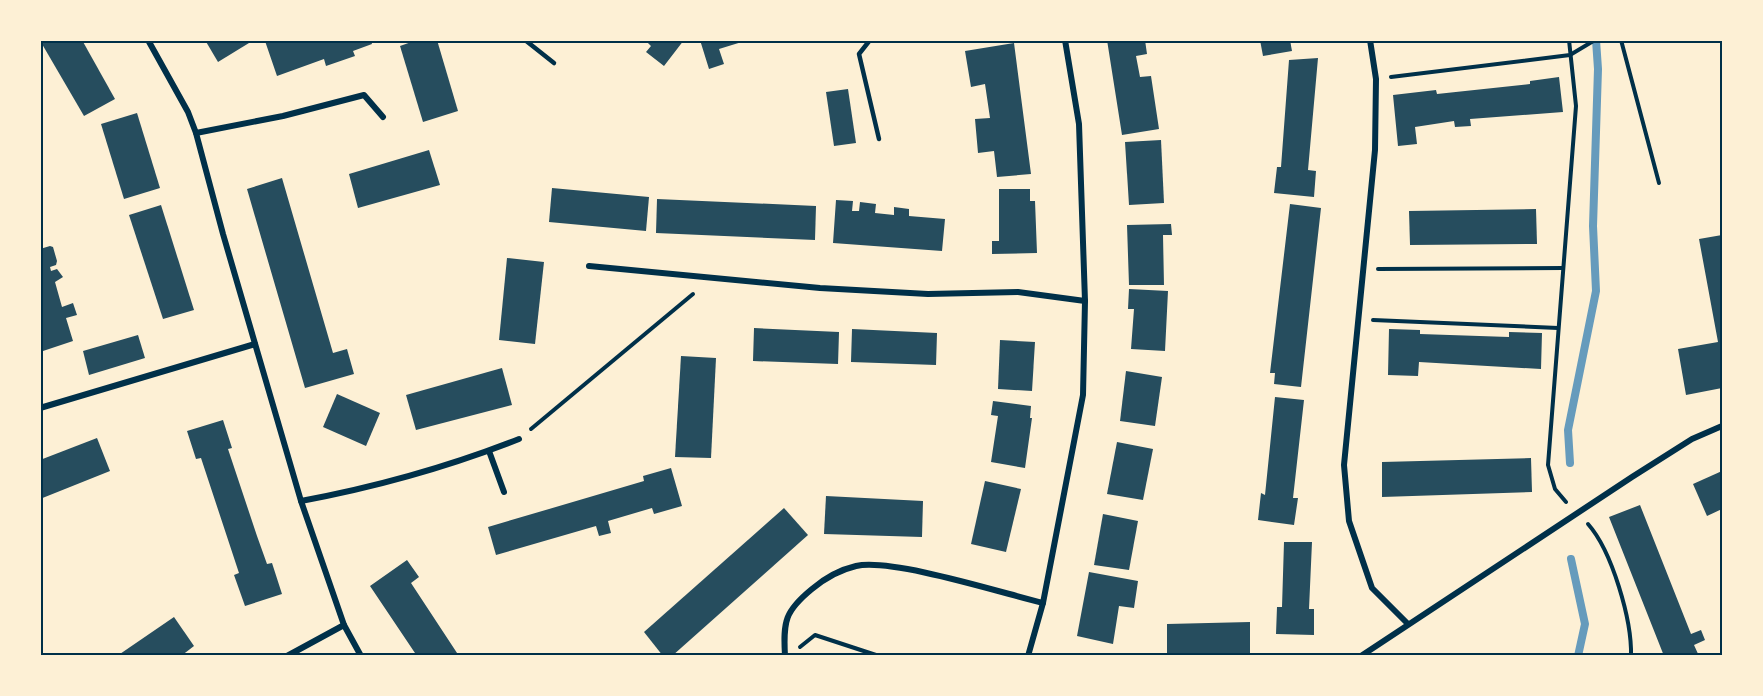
<svg xmlns="http://www.w3.org/2000/svg" width="1763" height="696" viewBox="0 0 1763 696" font-family="'Space Grotesk',sans-serif">
<style>
.lines{fill:none;stroke-linecap:round;stroke-linejoin:round}
.stream{stroke:#669bbc;stroke-width:8}
.building{fill:#264d5e}
.path{stroke:#003049;stroke-width:4}
.service{stroke:#003049;stroke-width:4.5}
.minor{stroke:#003049;stroke-width:6}
.neatline{fill:none;stroke:#003049;stroke-width:2}
</style>
<rect width="100%" height="100%" fill="#fdf0d5"/>
<g class="lines">
<g class="stream">
<path d="M 1570,463 L 1568,430 L 1596,291 L 1593,226 L 1598,69 L 1596,40"/>
<path d="M 1571,559 L 1585,624 L 1578,656"/>
</g>
</g>
<g class="building">
<path d="M 47,40 L 82,40 L 115,99 L 84,116 L 42,44 Z"/>
<path d="M 205,40 L 247,40 L 249,43 L 218,62 Z"/>
<path d="M 371,40 L 372,44 L 353,51 L 355,56 L 326,66 L 324,59 L 277,76 L 265,41 Z"/>
<path d="M 417,40 L 437,40 L 458,111 L 423,122 L 400,46 Z"/>
<path d="M 645,40 L 684,40 L 664,66 L 646,52 L 651,46 Z"/>
<path d="M 700,40 L 745,40 L 745,41 L 719,49 L 724,64 L 709,69 Z"/>
<path d="M 1107,40 L 1145,40 L 1147,54 L 1136,56 L 1140,77 L 1151,76 L 1159,129 L 1122,135 Z"/>
<path d="M 1260,40 L 1290,40 L 1292,51 L 1263,56 Z"/>
<path d="M 1014,43 L 1031,174 L 997,177 L 994,151 L 978,153 L 975,119 L 990,118 L 985,84 L 971,87 L 965,51 Z"/>
<path d="M 1318,58 L 1308,170 L 1316,171 L 1314,197 L 1274,193 L 1277,167 L 1281,167 L 1289,60 Z"/>
<path d="M 1559,77 L 1563,112 L 1470,119 L 1471,126 L 1455,127 L 1454,121 L 1415,127 L 1417,144 L 1398,146 L 1393,95 L 1436,90 L 1437,94 L 1530,84 L 1530,81 Z"/>
<path d="M 848,89 L 856,143 L 834,146 L 826,92 Z"/>
<path d="M 137,113 L 160,188 L 124,199 L 101,124 Z"/>
<path d="M 1161,140 L 1164,203 L 1129,205 L 1125,142 Z"/>
<path d="M 429,150 L 440,185 L 358,208 L 349,174 Z"/>
<path d="M 282,178 L 333,353 L 347,349 L 354,374 L 305,388 L 247,189 Z"/>
<path d="M 552,188 L 649,197 L 646,231 L 549,222 Z"/>
<path d="M 999,189 L 1030,189 L 1030,201 L 1035,201 L 1037,253 L 992,254 L 992,241 L 999,241 Z"/>
<path d="M 657,199 L 816,206 L 815,240 L 656,233 Z"/>
<path d="M 836,200 L 853,201 L 852,211 L 859,211 L 860,202 L 876,204 L 875,213 L 894,215 L 894,207 L 909,209 L 909,216 L 945,219 L 942,251 L 833,243 Z"/>
<path d="M 1290,204 L 1321,208 L 1301,387 L 1274,384 L 1275,373 L 1270,373 Z"/>
<path d="M 161,205 L 194,310 L 163,319 L 129,215 Z"/>
<path d="M 1536,209 L 1537,244 L 1410,245 L 1409,211 Z"/>
<path d="M 1171,224 L 1172,235 L 1163,235 L 1164,285 L 1129,285 L 1127,225 Z"/>
<path d="M 1722,235 L 1722,388 L 1686,395 L 1678,349 L 1718,342 L 1699,239 Z"/>
<path d="M 50,246 L 53,247 L 57,261 L 56,265 L 50,267 L 51,271 L 57,269 L 63,277 L 55,282 L 62,307 L 73,303 L 77,315 L 66,318 L 73,341 L 40,352 L 40,249 Z"/>
<path d="M 507,258 L 544,262 L 535,344 L 499,340 Z"/>
<path d="M 1129,289 L 1168,291 L 1165,351 L 1131,349 L 1134,309 L 1128,309 Z"/>
<path d="M 754,328 L 839,332 L 838,364 L 753,361 Z"/>
<path d="M 852,329 L 937,333 L 936,365 L 851,362 Z"/>
<path d="M 1389,329 L 1420,330 L 1420,334 L 1509,337 L 1509,332 L 1542,333 L 1541,369 L 1419,362 L 1418,376 L 1388,375 Z"/>
<path d="M 138,335 L 145,358 L 89,375 L 83,351 Z"/>
<path d="M 1000,340 L 1035,342 L 1032,391 L 998,389 Z"/>
<path d="M 681,356 L 716,358 L 711,458 L 675,457 Z"/>
<path d="M 502,368 L 512,405 L 416,430 L 406,395 Z"/>
<path d="M 1126,371 L 1162,377 L 1155,426 L 1120,421 Z"/>
<path d="M 337,394 L 380,413 L 366,446 L 323,427 Z"/>
<path d="M 1275,397 L 1304,400 L 1293,498 L 1298,498 L 1294,525 L 1258,520 L 1261,493 L 1265,495 Z"/>
<path d="M 993,401 L 1031,406 L 1030,418 L 1032,418 L 1025,468 L 991,462 L 998,416 L 991,415 Z"/>
<path d="M 223,420 L 232,448 L 228,449 L 257,536 L 267,564 L 272,563 L 282,594 L 245,606 L 234,575 L 239,573 L 201,458 L 196,459 L 187,431 Z"/>
<path d="M 97,438 L 110,471 L 40,499 L 40,460 Z"/>
<path d="M 1117,442 L 1153,449 L 1143,500 L 1107,494 Z"/>
<path d="M 1531,458 L 1532,492 L 1382,497 L 1382,462 Z"/>
<path d="M 671,468 L 682,506 L 654,514 L 652,508 L 608,521 L 611,533 L 599,536 L 596,526 L 496,555 L 488,527 L 644,481 L 643,476 Z"/>
<path d="M 1722,471 L 1722,509 L 1707,516 L 1693,484 Z"/>
<path d="M 985,481 L 1021,489 L 1006,552 L 971,544 Z"/>
<path d="M 826,496 L 923,501 L 922,537 L 824,534 Z"/>
<path d="M 1640,505 L 1691,634 L 1701,630 L 1705,640 L 1694,645 L 1699,656 L 1664,656 L 1609,517 Z"/>
<path d="M 784,508 L 808,535 L 690,640 L 672,656 L 663,656 L 644,632 Z"/>
<path d="M 1103,514 L 1138,521 L 1129,570 L 1094,565 Z"/>
<path d="M 1284,542 L 1312,542 L 1309,609 L 1314,609 L 1314,635 L 1276,634 L 1277,607 L 1282,607 Z"/>
<path d="M 407,560 L 419,577 L 411,583 L 459,656 L 417,656 L 370,586 Z"/>
<path d="M 1089,572 L 1138,581 L 1134,608 L 1119,606 L 1113,644 L 1077,636 Z"/>
<path d="M 174,617 L 194,646 L 181,656 L 117,656 Z"/>
<path d="M 1250,622 L 1250,656 L 1167,656 L 1167,624 Z"/>
</g>
<g class="lines">
<g class="path">
<path d="M 1621,40 L 1659,183"/>
<path d="M 1391,77 L 1570,55 L 1595,40"/>
<path d="M 1378,269 L 1563,268"/>
<path d="M 1373,320 L 1558,328"/>
<path d="M 531,429 L 693,294"/>
<path d="M 1566,502 L 1555,489 L 1548,465 L 1576,106 L 1569,40"/>
<path d="M 1588,524 C 1612,551 1632,620 1631,656"/>
<path d="M 800,647 L 815,635 L 879,656"/>
</g>
<g class="service">
<path d="M 525,40 L 554,63"/>
<path d="M 870,40 L 859,54 L 879,139"/>
</g>
<g class="minor">
<path d="M 148,40 L 188,112 L 196,133 L 223,234 L 301,501 L 344,625 L 361,656"/>
<path d="M 1370,40 L 1376,79 L 1375,150 L 1344,465 L 1349,521 L 1372,588 L 1407,623"/>
<path d="M 196,133 L 283,116 L 364,95 L 383,117"/>
<path d="M 589,266 L 820,288 L 928,294 L 1018,292 L 1085,301"/>
<path d="M 40,408 L 255,344"/>
<path d="M 489,451 L 504,492"/>
<path d="M 301,501 C 376,487 448,467 519,439"/>
<path d="M 287,656 L 344,625"/>
<path d="M 785,656 C 783,621 785,611 812,589 C 825,578 839,570 856,566 C 892,558 1002,593 1043,603"/>
<path d="M 1028,656 L 1043,603 L 1083,395 L 1085,301 L 1079,124 L 1065,40"/>
<path d="M 1361,656 L 1632,477 L 1692,439 L 1722,426"/>
</g>
</g>
<rect width="1763" height="696" fill="none" stroke="#fdf0d5" stroke-width="84"/>
<rect x="42" y="42" width="1679" height="612" class="neatline"/>
</svg>
